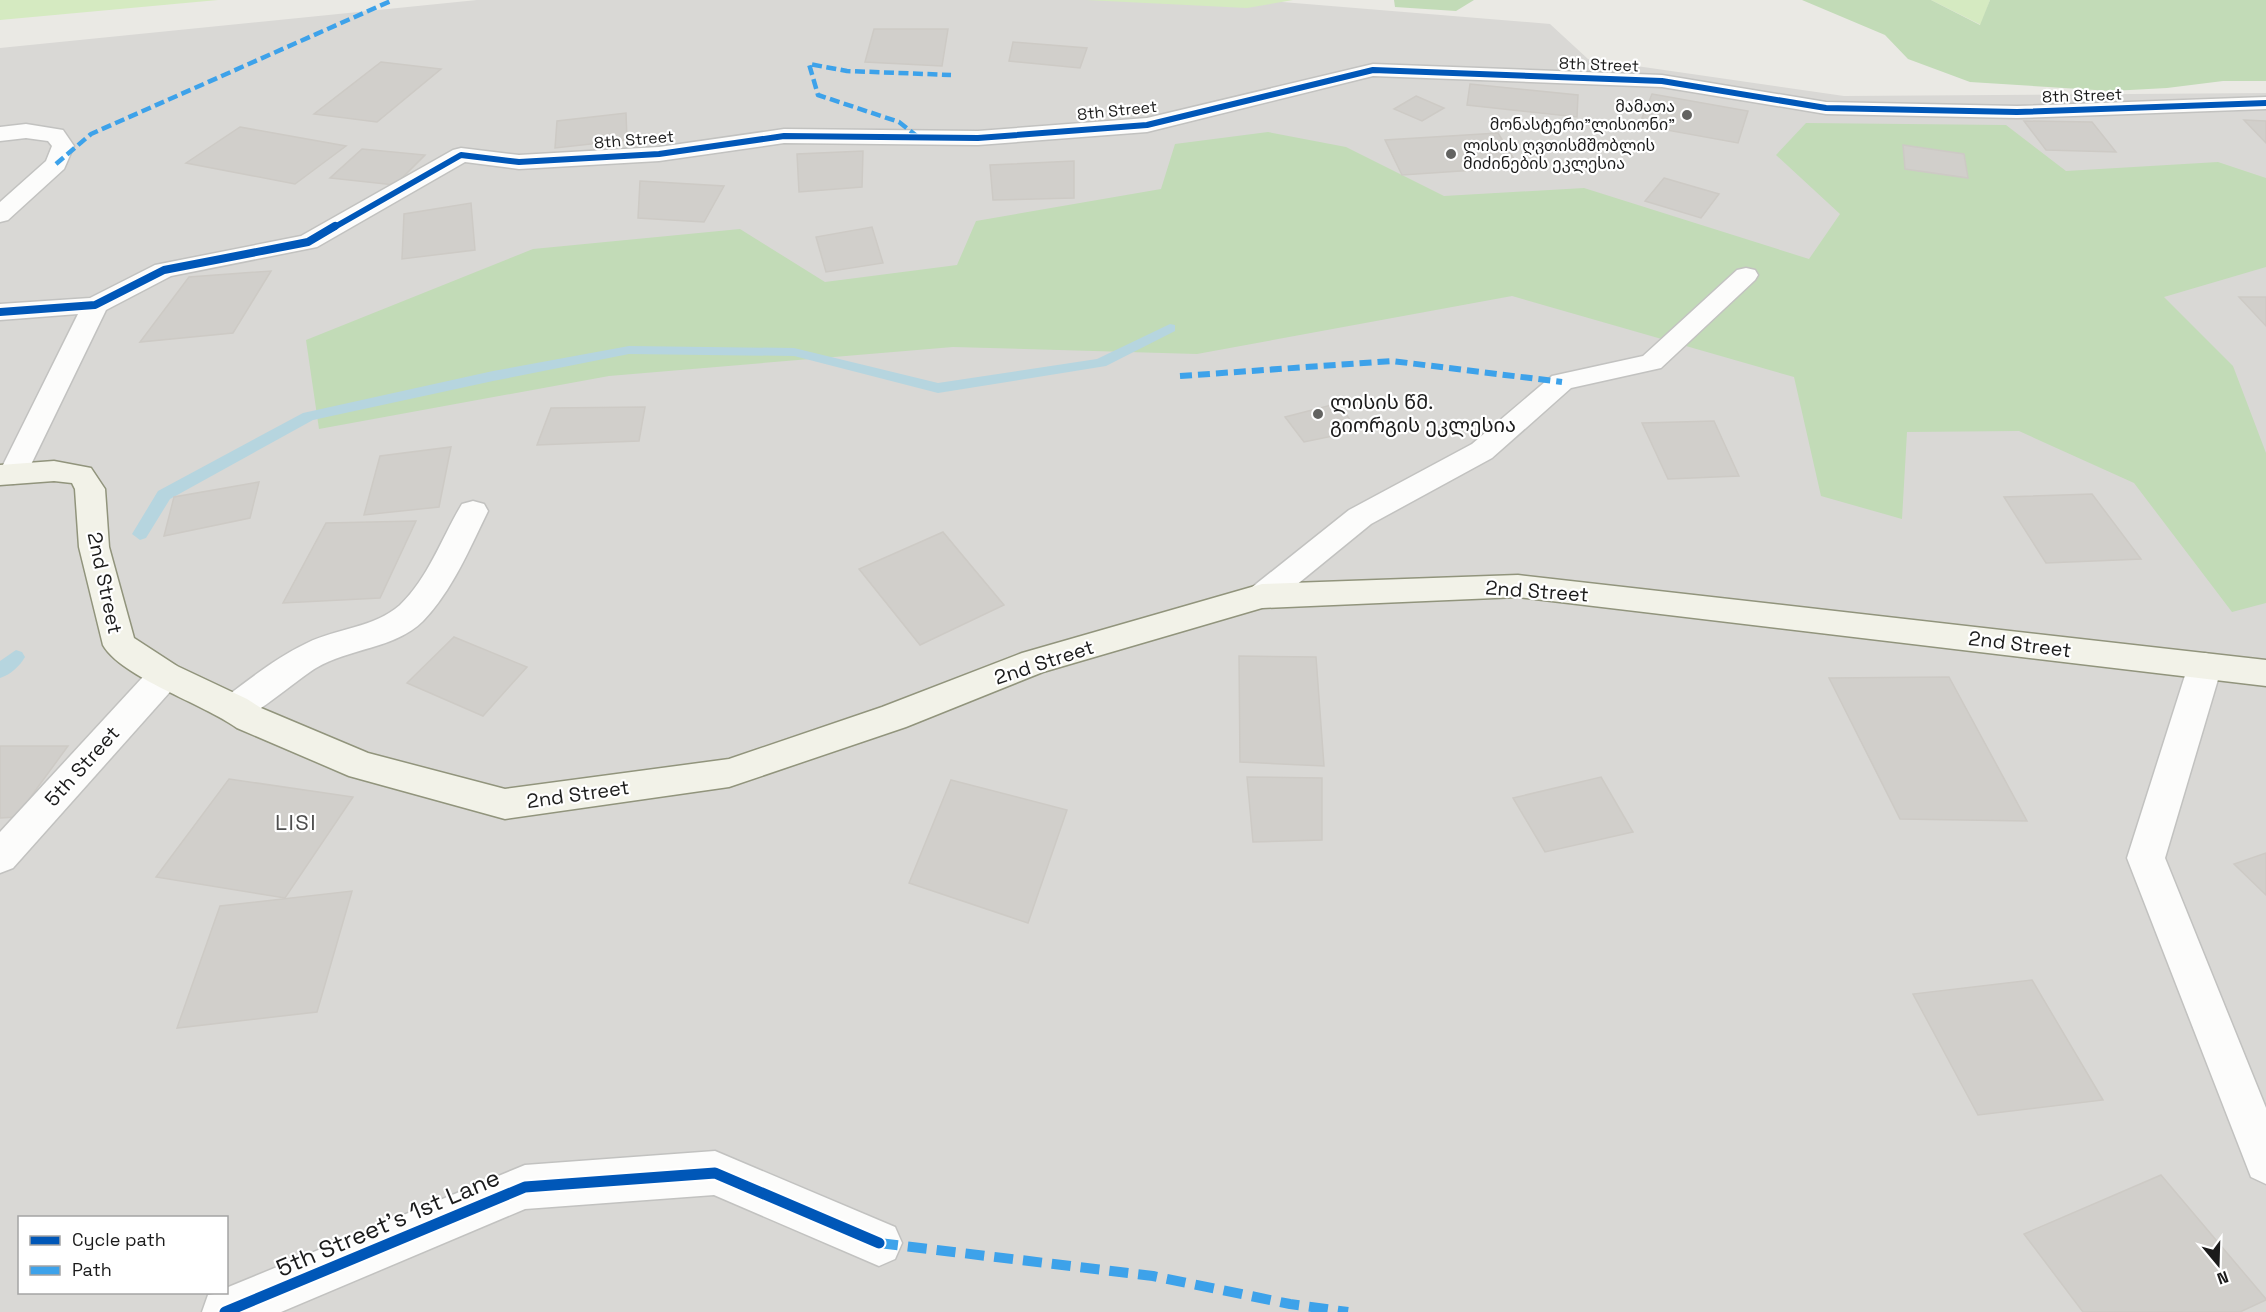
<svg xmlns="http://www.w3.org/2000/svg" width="2266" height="1312" viewBox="0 0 2266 1312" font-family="'Space Grotesk','Noto Sans Georgian',sans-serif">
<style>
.residential{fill:#d9d8d5;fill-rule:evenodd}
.grass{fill:#d5eac1}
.forest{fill:#c2dbb7}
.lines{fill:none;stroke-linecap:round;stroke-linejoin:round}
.stream{fill:#b6d5df;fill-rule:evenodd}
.building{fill:#d1cfcb;stroke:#cdcac5;stroke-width:1.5}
.minor-casing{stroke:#c2c2c0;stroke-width:3}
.secondary-casing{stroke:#91947c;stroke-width:3}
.minor{fill:#fcfcfb;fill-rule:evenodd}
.secondary{fill:#f2f2e8;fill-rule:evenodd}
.quiet-far2{stroke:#3da2ea;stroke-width:4.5;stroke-dasharray:10 4.5;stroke-linecap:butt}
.quiet-far1{stroke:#3da2ea;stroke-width:6;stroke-dasharray:12 6;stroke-linecap:butt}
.quiet{stroke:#3da2ea;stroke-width:10;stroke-dasharray:19 10;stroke-linecap:butt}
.cycleway-far2-casing{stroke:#fff;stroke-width:8}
.cycleway-far1-casing{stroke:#fff;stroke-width:10}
.cycleway-casing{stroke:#fff;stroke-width:15}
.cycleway-far2{stroke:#0057b8;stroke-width:6}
.cycleway-far1{stroke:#0057b8;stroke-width:8}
.cycleway{stroke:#0057b8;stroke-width:11}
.poi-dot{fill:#636361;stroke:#fff;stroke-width:2}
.labels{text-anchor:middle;stroke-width:4.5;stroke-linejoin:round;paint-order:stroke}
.far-street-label{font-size:16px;fill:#1b1b1b;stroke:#fff}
.far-poi-label{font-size:16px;fill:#1b1b1b;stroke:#fff;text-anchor:end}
.poi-label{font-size:20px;fill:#1b1b1b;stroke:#fff;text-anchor:start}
.street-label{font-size:20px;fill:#1b1b1b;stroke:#fff}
.quarter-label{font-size:22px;letter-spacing:1.5px;fill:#4e4e4e;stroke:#fff}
.near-street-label{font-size:24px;fill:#1b1b1b;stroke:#fff}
</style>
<rect width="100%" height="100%" fill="#eae9e4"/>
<path class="residential" d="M 477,0 L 1258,0 L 1550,24 L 1588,59 L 1844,96 L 2266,93 L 2266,1312 L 0,1312 L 0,48 ZM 20,1218 L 226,1218 L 226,1292 L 20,1292 Z"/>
<g class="grass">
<path d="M 0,0 L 218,0 L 0,20 Z"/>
<path d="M 1086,0 L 1293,0 L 1247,8 Z"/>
<path d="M 1931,0 L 1990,0 L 1981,25 Z"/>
</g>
<g class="forest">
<path d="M 1394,0 L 1474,0 L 1456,11 L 1395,7 Z"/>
<path d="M 1802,0 L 1931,0 L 1980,25 L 1990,0 L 2266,0 L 2266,81 L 2223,81 L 2167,88 L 2111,91 L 1970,82 L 1908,59 L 1885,35 Z"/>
<path d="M 1806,123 L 2006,125 L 2066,171 L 2218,162 L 2266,178 L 2266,267 L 2164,297 L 2233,366 L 2266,453 L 2266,603 L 2232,612 L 2134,483 L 2019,431 L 1907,432 L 1902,519 L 1821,496 L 1794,377 L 1512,296 L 1197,354 L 953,347 L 609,376 L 319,429 L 306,340 L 533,249 L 740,229 L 825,282 L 957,265 L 976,221 L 1161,189 L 1175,144 L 1268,132 L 1346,147 L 1444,196 L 1584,188 L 1809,259 L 1840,214 L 1776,155 Z"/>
</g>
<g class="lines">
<g class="stream">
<path d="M 1170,324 L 1175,325 L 1175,331 L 1106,366 L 938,393 L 794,356 L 629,354 L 493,381 L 313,420 L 170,499 L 146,538 L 140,540 L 132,534 L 158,491 L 303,413 L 493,371 L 629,346 L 794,348 L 938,383 L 1097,359 Z"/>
<path d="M 16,650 L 22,652 L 25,657 C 20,666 10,675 0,678 L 0,661 Z"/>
</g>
</g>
<g class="building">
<path d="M 874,29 L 948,29 L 942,66 L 865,62 Z"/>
<path d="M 1013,42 L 1087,48 L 1080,68 L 1009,61 Z"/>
<path d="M 381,62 L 441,69 L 377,122 L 314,114 Z"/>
<path d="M 1470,84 L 1578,95 L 1577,117 L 1467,105 Z"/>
<path d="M 1652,94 L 1748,111 L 1738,143 L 1639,125 Z"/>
<path d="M 1416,96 L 1444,108 L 1422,121 L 1394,109 Z"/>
<path d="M 626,113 L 627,140 L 555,148 L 557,121 Z"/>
<path d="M 2244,120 L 2266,121 L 2266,143 Z"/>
<path d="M 2024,121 L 2092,122 L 2116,152 L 2046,150 Z"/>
<path d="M 240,127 L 346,146 L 295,184 L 186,163 Z"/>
<path d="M 1498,133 L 1519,167 L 1402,175 L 1385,140 Z"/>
<path d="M 1903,145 L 1964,154 L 1968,178 L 1905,169 Z"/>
<path d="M 362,149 L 425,155 L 395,185 L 330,178 Z"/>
<path d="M 863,151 L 862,187 L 799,192 L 797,154 Z"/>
<path d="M 1074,161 L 1074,198 L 993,200 L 990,165 Z"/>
<path d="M 1664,178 L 1719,194 L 1701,218 L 1645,201 Z"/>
<path d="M 640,181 L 724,186 L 704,222 L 638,218 Z"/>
<path d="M 471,203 L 475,250 L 402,259 L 404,214 Z"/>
<path d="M 872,227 L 883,263 L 826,272 L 816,237 Z"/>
<path d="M 271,271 L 233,333 L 140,342 L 189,277 Z"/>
<path d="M 2239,297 L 2266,297 L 2266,326 Z"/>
<path d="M 1339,403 L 1357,431 L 1304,442 L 1285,417 Z"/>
<path d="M 645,407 L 639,441 L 537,445 L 551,408 Z"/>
<path d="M 1714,421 L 1739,476 L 1668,479 L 1642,423 Z"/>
<path d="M 451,447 L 439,507 L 364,515 L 380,456 Z"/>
<path d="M 259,482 L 250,518 L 164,536 L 174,497 Z"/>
<path d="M 2092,494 L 2141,559 L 2046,563 L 2004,497 Z"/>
<path d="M 416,521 L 380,598 L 283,603 L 326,523 Z"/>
<path d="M 943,532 L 1004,605 L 920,645 L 859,569 Z"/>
<path d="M 454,637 L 527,667 L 483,716 L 407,683 Z"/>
<path d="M 1239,656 L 1316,657 L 1324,766 L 1240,762 Z"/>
<path d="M 1949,677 L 2027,821 L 1900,819 L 1829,678 Z"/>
<path d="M 0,746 L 68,746 L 16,817 L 0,818 Z"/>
<path d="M 1247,777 L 1322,778 L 1322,840 L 1253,842 Z"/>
<path d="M 1601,777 L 1633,832 L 1545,852 L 1513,798 Z"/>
<path d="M 229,779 L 353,797 L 285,898 L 156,877 Z"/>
<path d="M 951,780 L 1067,810 L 1028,923 L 909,883 Z"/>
<path d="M 2266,853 L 2266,895 L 2234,864 Z"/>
<path d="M 352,891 L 317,1012 L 177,1028 L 220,906 Z"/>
<path d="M 2032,980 L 2103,1100 L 1978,1115 L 1913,994 Z"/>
<path d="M 2161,1175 L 2266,1299 L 2266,1300 L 2240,1312 L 2083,1312 L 2024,1234 Z"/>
</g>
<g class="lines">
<defs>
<g id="minor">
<path d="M 1373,64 L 1662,75 L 1826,102 L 2017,106 L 2266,97 L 2266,109 L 2017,118 L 1826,114 L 1662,87 L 1373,76 L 1147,132 L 978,145 L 784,143 L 659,161 L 519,169 L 465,162 L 317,247 L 171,276 L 106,310 L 23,481 L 13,484 L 3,481 L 0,471 L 78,314 L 0,320 L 0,304 L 90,298 L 155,265 L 301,236 L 453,150 L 461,148 L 519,155 L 659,147 L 784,129 L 978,131 L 1147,118 Z"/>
<path d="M 26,124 L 63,130 L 74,146 L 64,169 L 8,220 L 0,222 L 0,202 L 46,161 L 52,146 L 48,141 L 26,138 L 0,141 L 0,127 Z"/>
<path d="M 1746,268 L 1755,270 L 1758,275 L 1755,280 L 1661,368 L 1571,388 L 1492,458 L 1371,524 L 1273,604 L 1262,608 L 1251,604 L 1246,596 L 1251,588 L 1349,510 L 1472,444 L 1552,376 L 1643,356 L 1737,270 Z"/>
<path d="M 473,501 L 484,504 L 488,511 C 470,548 452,591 423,621 C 395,649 349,648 316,668 C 299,678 251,720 236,721 C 232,721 227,719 223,717 L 218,708 L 223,699 C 250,679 277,657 307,643 C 337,628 374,628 400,605 C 429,577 442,537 462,504 Z"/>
<path d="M 2205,653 L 2217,657 L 2222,666 L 2165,858 L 2266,1108 L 2266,1184 L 2251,1177 L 2127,858 L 2188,666 L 2193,657 Z"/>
<path d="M 165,662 L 177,666 L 182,675 L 177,684 L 13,868 L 0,873 L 0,832 L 153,666 Z"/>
<path d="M 715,1151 L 895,1227 L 902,1243 L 895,1259 L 879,1266 L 714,1195 L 525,1209 L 281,1312 L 202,1312 L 208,1295 L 226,1292 L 226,1288 L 525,1165 Z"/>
</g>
<path id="secondary" d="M 54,461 L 91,468 L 105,489 L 109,547 L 134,638 L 177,666 L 247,699 L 261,708 L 368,753 L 505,789 L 729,759 L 882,707 L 1022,653 L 1262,584 L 1518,575 L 2266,660 L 2266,686 L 1518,597 L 1262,608 L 1043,672 L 906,727 L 729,787 L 505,819 L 349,776 L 237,728 C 204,704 121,677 103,645 L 79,547 L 75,489 L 72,483 L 54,481 L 0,485 L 0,465 Z"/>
</defs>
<use href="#minor" class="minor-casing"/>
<use href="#secondary" class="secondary-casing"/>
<use href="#minor" class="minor"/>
<use href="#secondary" class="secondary"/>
<g class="quiet-far2">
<path d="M 918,137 L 899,122 L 818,95 L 809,64 L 847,71 L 951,75"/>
<path d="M 56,164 L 91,134 L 393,0"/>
</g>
<path class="quiet-far1" d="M 1180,376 L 1392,361 L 1562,382"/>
<path class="quiet" d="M 879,1243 L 1153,1276 L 1290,1304 L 1348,1312"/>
<defs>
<path id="cycleway-far2" d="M 333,228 L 461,155 L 519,162 L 659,154 L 784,136 L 978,138 L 1147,125 L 1373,70 L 1662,81 L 1826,108 L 2017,112 L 2266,103"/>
<path id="cycleway-far1" d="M 0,312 L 95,305 L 164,270 L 308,242 L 335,226"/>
<path id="cycleway" d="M 225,1312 L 525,1187 L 715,1173 L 879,1243"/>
</defs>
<use href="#cycleway-far2" class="cycleway-far2-casing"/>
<use href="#cycleway-far1" class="cycleway-far1-casing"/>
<use href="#cycleway" class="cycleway-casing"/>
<use href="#cycleway-far2" class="cycleway-far2"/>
<use href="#cycleway-far1" class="cycleway-far1"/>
<use href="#cycleway" class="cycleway"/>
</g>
<g class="poi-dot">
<circle cx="1687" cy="115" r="6"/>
<circle cx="1451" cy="154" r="6"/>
<circle cx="1318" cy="414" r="6"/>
</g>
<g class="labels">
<g class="far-street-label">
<text transform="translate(1599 64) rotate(2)" y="6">8th Street</text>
<text transform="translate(2082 95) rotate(-2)" y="6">8th Street</text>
<text transform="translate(1117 110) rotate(-6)" y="6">8th Street</text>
<text transform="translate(634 139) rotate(-5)" y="6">8th Street</text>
</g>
<g class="far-poi-label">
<text x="1675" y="112">მამათა<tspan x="1675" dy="18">მონასტერი"ლისიონი"</tspan></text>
<text x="1463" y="151" text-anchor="start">ლისის ღვთისმშობლის<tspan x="1463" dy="18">მიძინების ეკლესია</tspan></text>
</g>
<g class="poi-label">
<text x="1330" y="409">ლისის წმ.<tspan x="1330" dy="23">გიორგის ეკლესია</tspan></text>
</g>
<g class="street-label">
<text transform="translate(105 583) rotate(78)" y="7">2nd Street</text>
<text transform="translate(1537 591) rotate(4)" y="7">2nd Street</text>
<text transform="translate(2020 644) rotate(7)" y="7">2nd Street</text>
<text transform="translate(1044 662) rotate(-18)" y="7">2nd Street</text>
<text transform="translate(82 766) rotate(-48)" y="7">5th Street</text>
<text transform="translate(578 794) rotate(-8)" y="7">2nd Street</text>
</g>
<g class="quarter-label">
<text x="296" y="830">LISI</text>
</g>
<g class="near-street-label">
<text transform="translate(388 1223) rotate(-23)" y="8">5th Street's 1st Lane</text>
</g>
</g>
<rect x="18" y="1216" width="210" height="78" fill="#ffffff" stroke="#a4a4a4" stroke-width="1.5"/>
<rect x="30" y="1236" width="30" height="9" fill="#0057b8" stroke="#a4a4a4" stroke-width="1.5"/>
<text x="72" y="1246" font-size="18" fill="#1b1b1b">Cycle path</text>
<rect x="30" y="1266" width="30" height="9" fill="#3da2ea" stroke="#a4a4a4" stroke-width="1.5"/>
<text x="72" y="1276" font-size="18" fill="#1b1b1b">Path</text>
<g transform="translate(2218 1264) rotate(161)" stroke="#ffffff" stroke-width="4.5" paint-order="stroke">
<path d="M0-4.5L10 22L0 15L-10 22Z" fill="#1b1b1b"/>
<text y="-9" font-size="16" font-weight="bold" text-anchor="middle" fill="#1b1b1b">N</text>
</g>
</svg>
